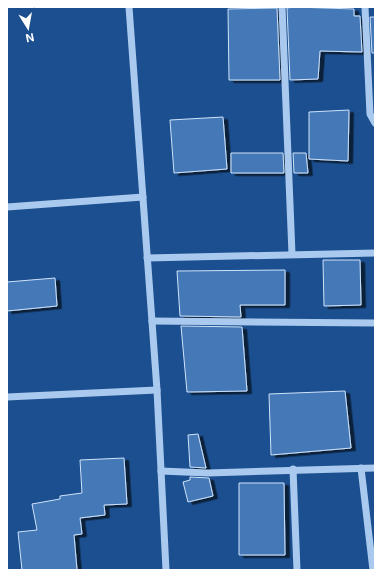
<svg xmlns="http://www.w3.org/2000/svg" width="382" height="577" viewBox="0 0 382 577" font-family="Inter,sans-serif">
<style>
.building{fill:#4478b7;stroke:#cfe3fa;filter:url(#shadow)}
.lines{fill:none;stroke-linecap:round;stroke-linejoin:round}
.minor{stroke:#a9c9ee;stroke-width:7}
</style>
<defs>
<filter id="shadow"><feDropShadow dx="4.5" dy="2.5" stdDeviation="0" flood-color="#0009"/></filter>
</defs>
<rect width="100%" height="100%" fill="#1b4f8f"/>
<g class="building">
<path d="M 295,7 L 354,9 L 354,16 L 360,16 L 362,52 L 320,51 L 318,79 L 290,80 L 287,8 Z"/>
<path d="M 277,8 L 280,80 L 229,80 L 228,9 Z"/>
<path d="M 370,17 L 375,17 L 375,53 L 372,53 Z"/>
<path d="M 349,110 L 348,161 L 309,159 L 309,112 Z"/>
<path d="M 223,117 L 227,169 L 174,173 L 170,120 Z"/>
<path d="M 231,153 L 283,153 L 284,173 L 231,173 Z"/>
<path d="M 293,153 L 306,153 L 308,173 L 294,173 Z"/>
<path d="M 323,260 L 360,260 L 361,305 L 324,306 Z"/>
<path d="M 285,270 L 285,305 L 240,305 L 241,317 L 180,316 L 177,271 Z"/>
<path d="M 55,278 L 57,306 L 7,311 L 7,282 Z"/>
<path d="M 181,326 L 242,327 L 247,391 L 187,392 Z"/>
<path d="M 345,391 L 351,448 L 271,455 L 269,394 Z"/>
<path d="M 198,434 L 206,468 L 190,467 L 188,435 Z"/>
<path d="M 124,458 L 127,504 L 104,505 L 105,515 L 80,518 L 82,534 L 74,535 L 77,570 L 22,570 L 18,532 L 37,530 L 32,504 L 60,499 L 60,496 L 82,493 L 80,460 Z"/>
<path d="M 190,477 L 209,478 L 213,496 L 188,502 L 183,482 L 190,480 Z"/>
<path d="M 239,483 L 284,483 L 285,555 L 239,555 Z"/>
</g>
<g class="lines">
<g class="minor">
<path d="M 129,7 L 157,390 L 166,570"/>
<path d="M 282,7 L 292,254"/>
<path d="M 365,7 L 370,114 L 375,123"/>
<path d="M 7,207 L 143,197"/>
<path d="M 147,258 L 375,253"/>
<path d="M 152,321 L 375,323"/>
<path d="M 7,397 L 157,390"/>
<path d="M 361,468 L 373,570"/>
<path d="M 293,469 L 297,570"/>
<path d="M 161,471 L 208,473 L 375,468"/>
</g>
</g>
<rect width="382" height="577" fill="none" stroke="#ffffff" stroke-width="16"/>
<g transform="translate(28 28) rotate(169)" stroke="#1b4f8f" stroke-width="3" paint-order="stroke">
<path d="M0-3L7 15L0 10L-7 15Z" fill="#ffffff"/>
<text y="-6" font-size="11" font-weight="bold" text-anchor="middle" fill="#ffffff">N</text>
</g>
</svg>
